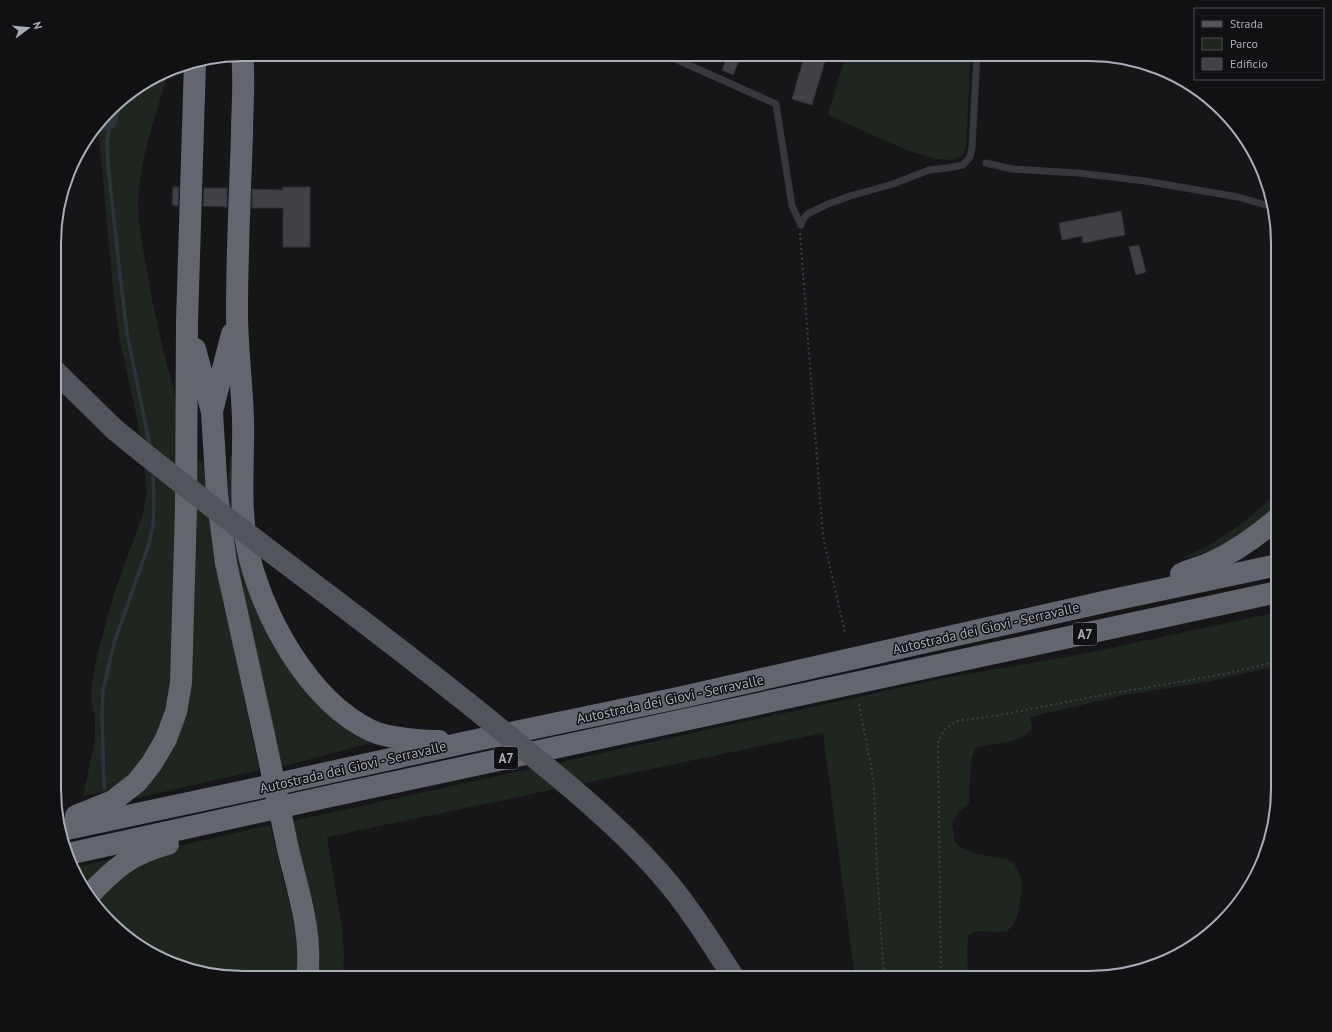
<svg xmlns="http://www.w3.org/2000/svg" width="1332" height="1032" viewBox="0 0 1332 1032" font-family="'PT Sans',sans-serif">
<style>
.green{fill:#1e261f}
.lines{fill:none;stroke-linecap:round;stroke-linejoin:round}
.stream{stroke:#2c353c;stroke-width:3.5}
.canal{stroke:#2c353c;stroke-width:12}
.building{fill:#404145;stroke:#303034}
.path{stroke:#3d3f44;stroke-width:2;stroke-dasharray:2 3;stroke-linecap:butt}
.lane{stroke:#37383d;stroke-width:7}
.primary{stroke:#53555c;stroke-width:22}
.highway{stroke:#63666e;stroke-width:22}
.primary-bridge{stroke:#53555c;stroke-width:22}
.highway-bridge{stroke:#63666e;stroke-width:22}
.labels{text-anchor:middle;stroke-width:3;stroke-linejoin:round;paint-order:stroke}
.shield{fill:#111113;stroke:#7b7e86;stroke-width:1}
.shield-label{font-size:13px;font-weight:bold;fill:#a8adb8}
.street-label{font-size:14px;fill:#a8adb8;stroke:#111113}
.rim{fill:none;stroke:#a8adb8;stroke-width:2}
</style>
<rect width="100%" height="100%" fill="#161618"/>
<g class="green">
<path d="M 846,54 L 971,54 L 966,146 L 963,155 L 954,160 L 935,159 L 904,149 L 828,115 Z"/>
<path d="M 168,72 C 158,109 142,152 139,190 C 136,213 141,237 145,260 C 153,309 164,357 178,405 L 173,703 L 153,752 L 113,790 L 83,796 L 95,740 L 95,720 L 91,698 L 92,683 L 95,664 L 106,622 L 116,588 L 142,517 L 147,492 L 141,440 L 134,404 L 119,337 L 113,288 L 99,136 L 100,123 L 119,101 Z"/>
<path d="M 230,456 L 239,456 L 276,641 L 378,741 L 281,767 L 229,530 L 228,479 Z"/>
<path d="M 195,461 L 203,461 L 215,556 L 259,770 L 128,800 L 161,767 Z"/>
<path d="M 1278,491 L 1278,508 L 1223,547 L 1179,560 C 1216,543 1250,521 1278,491 Z"/>
<path d="M 1278,612 L 1278,666 L 1211,681 L 1125,695 L 1030,717 L 1032,729 C 1019,745 994,742 975,748 C 968,765 971,784 969,803 L 957,814 L 952,824 L 955,841 L 960,847 L 976,854 L 1007,859 L 1015,865 L 1021,879 L 1022,890 L 1018,914 L 1013,926 L 1007,931 L 997,932 L 976,931 L 968,936 L 967,959 L 969,978 L 855,978 L 823,733 L 327,837 L 342,927 L 344,952 L 343,978 L 316,978 L 293,821 L 949,677 L 1078,655 Z"/>
<path d="M 270,825 L 296,931 L 299,961 L 297,978 L 231,978 L 171,964 L 119,931 L 95,900 L 109,882 L 161,850 Z"/>
<path d="M 111,859 L 85,888 L 74,873 L 72,868 Z"/>
</g>
<g class="lines">
<g class="stream">
<path d="M 110,123 L 107,141 L 108,165 L 121,283 L 127,333 L 150,447"/>
<path d="M 104,788 L 102,712 L 103,691 L 114,643 L 149,544 L 153,525 L 154,505 L 153,471"/>
</g>
<path class="canal" d="M 98,126 L 110,123 L 116,104"/>
</g>
<g class="building">
<path d="M 728,54 L 742,54 L 733,75 L 722,70 Z"/>
<path d="M 805,54 L 827,54 L 812,105 L 792,99 Z"/>
<path d="M 173,187 L 179,187 L 178,206 L 172,205 Z"/>
<path d="M 283,187 L 310,187 L 310,247 L 283,247 L 283,208 L 252,208 L 252,189 L 283,190 Z"/>
<path d="M 204,188 L 227,188 L 227,207 L 203,206 Z"/>
<path d="M 1121,211 L 1125,235 L 1083,243 L 1082,236 L 1062,240 L 1059,223 Z"/>
<path d="M 1139,245 L 1146,272 L 1136,275 L 1129,247 Z"/>
</g>
<g class="lines">
<g class="path">
<path d="M 800,233 L 822,524 L 824,541 L 845,632"/>
<path d="M 859,704 L 871,766 L 874,788 L 877,869 L 884,978"/>
<path d="M 941,978 L 938,744 L 938,741 L 945,729 L 957,721 L 1000,715 L 1102,695 L 1225,674 L 1278,661"/>
</g>
<g class="lane">
<path d="M 664,54 L 776,104 L 792,206 L 801,225"/>
<path d="M 986,163 L 1012,169 L 1078,173 L 1145,181 L 1238,197 L 1269,206"/>
<path d="M 801,225 L 803,219 L 809,213 L 828,204 L 850,196 L 893,184 L 929,170 L 947,168 L 963,165 L 970,157 L 972,148 L 977,54"/>
</g>
<path class="primary" d="M 55,371 L 114,429"/>
<g class="highway">
<path d="M 242,54 C 245,80 242,108 242,134 C 240,193 237,253 237,312 C 237,348 242,384 243,419 C 244,461 239,505 247,546 C 260,613 309,702 372,731 C 387,738 422,741 439,741"/>
<path d="M 195,349 L 212,412 L 217,494 L 226,563 L 264,735"/>
<path d="M 212,411 L 232,334"/>
<path d="M 1181,574 C 1190,570 1201,567 1210,563 C 1235,552 1257,536 1278,518"/>
<path d="M 76,816 L 113,801 L 137,782 L 152,763 L 166,739 L 176,712 L 181,683 L 186,508 L 187,322 L 195,62"/>
<path d="M 62,830 L 254,789 L 472,741 L 678,698 L 1108,601 L 1278,565"/>
<path d="M 288,849 C 298,891 313,935 307,978"/>
<path d="M 68,854 L 326,797 L 1278,592"/>
<path d="M 90,894 C 116,867 131,854 168,844"/>
</g>
<path class="primary-bridge" d="M 114,429 C 240,533 375,626 501,730 C 556,775 612,819 659,872 C 688,905 711,942 734,978"/>
<path class="highway-bridge" d="M 264,735 L 288,849"/>
</g>
<g class="labels">
<g class="shield">
<rect x="1073" y="623" width="24" height="22" rx="3"/>
<rect x="494" y="747" width="24" height="22" rx="3"/>
</g>
<g class="shield-label">
<text x="1085" y="639">A7</text>
<text x="506" y="763">A7</text>
</g>
<g class="street-label">
<text transform="translate(986 628) rotate(-13)" y="5">Autostrada dei Giovi - Serravalle</text>
<text transform="translate(670 699) rotate(-12)" y="5">Autostrada dei Giovi - Serravalle</text>
<text transform="translate(353 767) rotate(-13)" y="5">Autostrada dei Giovi - Serravalle</text>
</g>
</g>
<path d="M0 0H1332V1032H0ZM243 61H1089A182 182 0 0 1 1271 243V789A182 182 0 0 1 1089 971H243A182 182 0 0 1 61 789V243A182 182 0 0 1 243 61Z" fill="#111113" fill-rule="evenodd"/>
<path class="rim" d="M243 61H1089A182 182 0 0 1 1271 243V789A182 182 0 0 1 1089 971H243A182 182 0 0 1 61 789V243A182 182 0 0 1 243 61Z"/>
<rect x="1194" y="8" width="130" height="72" fill="#111113" stroke="#4d4f55"/>
<rect x="1202" y="21" width="20" height="6" fill="#53555c" stroke="#4d4f55"/>
<text x="1230" y="28" font-size="12" fill="#a8adb8">Strada</text>
<rect x="1202" y="38" width="20" height="12" fill="#1e261f" stroke="#4d4f55"/>
<text x="1230" y="48" font-size="12" fill="#a8adb8">Parco</text>
<rect x="1202" y="58" width="20" height="12" fill="#404145" stroke="#4d4f55"/>
<text x="1230" y="68" font-size="12" fill="#a8adb8">Edificio</text>
<g transform="translate(28 28) rotate(74)" stroke="#111113" stroke-width="3" paint-order="stroke">
<path d="M0-3L7 15L0 10L-7 15Z" fill="#a8adb8"/>
<text y="-6" font-size="11" font-weight="bold" text-anchor="middle" fill="#a8adb8">N</text>
</g>
</svg>
